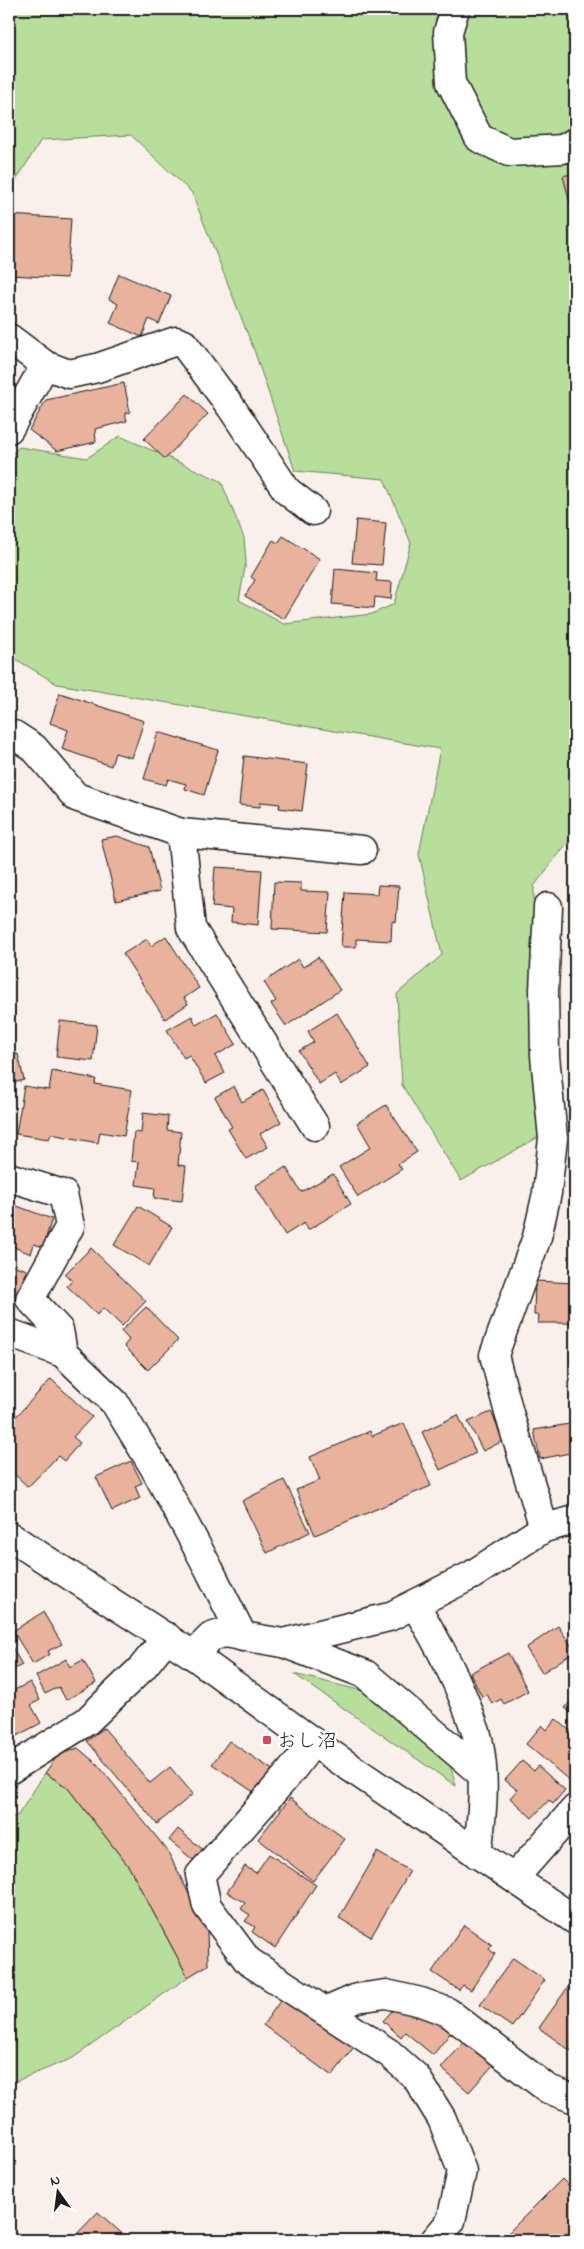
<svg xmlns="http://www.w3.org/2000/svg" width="584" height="2249" viewBox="0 0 584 2249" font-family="'Indie Flower','Klee One',sans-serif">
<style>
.green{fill:#b7df9b;stroke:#6a7e5c}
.building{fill:#e8b29c;stroke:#1c1c1c}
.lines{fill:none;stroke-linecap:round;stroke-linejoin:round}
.minor-casing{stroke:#1c1c1c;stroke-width:31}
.minor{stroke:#fff;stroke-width:28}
.poi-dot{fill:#d1495b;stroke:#fff;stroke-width:2}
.labels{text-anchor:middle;stroke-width:5;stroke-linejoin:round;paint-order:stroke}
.poi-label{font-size:20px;fill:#1c1c1c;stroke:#fff;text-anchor:start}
</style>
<rect width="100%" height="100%" fill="#faf0eb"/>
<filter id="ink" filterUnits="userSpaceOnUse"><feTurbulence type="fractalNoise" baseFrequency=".02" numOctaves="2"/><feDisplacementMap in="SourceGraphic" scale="10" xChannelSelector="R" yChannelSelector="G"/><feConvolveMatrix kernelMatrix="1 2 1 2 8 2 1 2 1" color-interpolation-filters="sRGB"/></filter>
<g filter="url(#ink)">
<g class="green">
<path d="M 9,9 L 575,9 L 575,833 L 534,886 L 533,993 L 542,1135 L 461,1181 L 402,1085 L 397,994 L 442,955 L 419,854 L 440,749 L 57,684 L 9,655 L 9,457 L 19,447 L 87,458 L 120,436 L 221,481 L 244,538 L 246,562 L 239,600 L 284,624 L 372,614 L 394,604 L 411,543 L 384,479 L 295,471 L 254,350 L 192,193 L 131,135 L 41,140 L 9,192 Z"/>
<path d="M 294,1674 L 367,1692 L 450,1764 L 456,1786 Z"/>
<path d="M 45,1773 L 67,1787 L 129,1867 L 188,1977 L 73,2058 L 9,2084 L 9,1819 L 18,1815 Z"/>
</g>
<g class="building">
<path d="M 575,173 L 575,201 L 570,203 L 563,176 Z"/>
<path d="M 9,215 L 71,219 L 67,278 L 9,275 Z"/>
<path d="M 119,274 L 171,296 L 159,324 L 149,319 L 142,337 L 110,323 L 118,304 L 109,299 Z"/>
<path d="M 124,383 L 130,412 L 125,413 L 127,421 L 95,429 L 96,442 L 57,451 L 29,430 L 46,400 Z"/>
<path d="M 187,394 L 208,414 L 165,459 L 144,439 Z"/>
<path d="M 356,520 L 386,523 L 382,565 L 352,563 Z"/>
<path d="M 283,536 L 320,559 L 284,619 L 245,596 L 255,580 L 251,577 L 273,540 L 278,543 Z"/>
<path d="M 335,569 L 377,573 L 376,581 L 392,582 L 391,599 L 375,597 L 374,608 L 332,604 Z"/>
<path d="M 60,693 L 144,721 L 132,758 L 115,753 L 111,766 L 62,749 L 68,730 L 50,723 Z"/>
<path d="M 158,732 L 218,750 L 204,795 L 185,789 L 186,784 L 168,779 L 166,785 L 144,779 Z"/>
<path d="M 244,756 L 308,764 L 302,811 L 279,808 L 280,804 L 261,802 L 260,807 L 239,805 Z"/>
<path d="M 117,836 L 149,847 L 160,891 L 116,901 L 101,839 Z"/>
<path d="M 215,867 L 262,870 L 258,925 L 231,922 L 232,909 L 212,907 Z"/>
<path d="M 274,882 L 301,883 L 301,891 L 330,892 L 327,932 L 272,929 Z"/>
<path d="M 378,885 L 399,886 L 396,922 L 392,921 L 391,941 L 356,939 L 356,947 L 341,947 L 345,892 L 377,894 Z"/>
<path d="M 166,936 L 199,988 L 184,998 L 188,1004 L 165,1019 L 123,954 L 147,939 L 151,946 Z"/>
<path d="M 318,957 L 340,990 L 286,1026 L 271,1004 L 276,1001 L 264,982 L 298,959 L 303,967 Z"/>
<path d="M 217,1013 L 236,1044 L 215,1056 L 225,1073 L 206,1083 L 189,1055 L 184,1058 L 167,1030 L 192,1016 L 196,1025 Z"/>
<path d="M 337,1013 L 370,1067 L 341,1085 L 335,1074 L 319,1084 L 299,1051 L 314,1042 L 308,1031 Z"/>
<path d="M 60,1021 L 97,1025 L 93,1061 L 56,1057 Z"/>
<path d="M 18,1054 L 24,1080 L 9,1084 L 9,1056 Z"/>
<path d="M 52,1071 L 96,1079 L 95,1084 L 132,1090 L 124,1136 L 100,1132 L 98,1143 L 51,1134 L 49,1139 L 16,1134 L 24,1086 L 49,1090 Z"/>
<path d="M 234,1086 L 242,1102 L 263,1090 L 281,1122 L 260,1134 L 268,1147 L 246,1159 L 228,1129 L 232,1127 L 215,1097 Z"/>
<path d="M 386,1105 L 417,1152 L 398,1164 L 402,1169 L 358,1197 L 339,1167 L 371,1147 L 357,1123 Z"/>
<path d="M 143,1113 L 168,1116 L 167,1130 L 181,1132 L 178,1165 L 186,1166 L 182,1201 L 154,1198 L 155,1188 L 136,1185 L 139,1162 L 131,1161 L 134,1132 L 141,1133 Z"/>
<path d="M 286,1167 L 301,1192 L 333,1174 L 351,1204 L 308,1230 L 304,1223 L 285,1235 L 255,1186 Z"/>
<path d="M 9,1203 L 52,1219 L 43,1247 L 34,1244 L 31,1254 L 9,1245 Z"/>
<path d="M 138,1206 L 172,1227 L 149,1266 L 114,1245 Z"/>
<path d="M 91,1248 L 146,1301 L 122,1326 L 103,1308 L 97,1315 L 67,1286 L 72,1281 L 65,1274 Z"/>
<path d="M 9,1264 L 27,1270 L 17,1298 L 9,1295 Z"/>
<path d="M 535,1281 L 575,1283 L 575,1315 L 572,1315 L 571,1323 L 538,1323 L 539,1315 L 534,1315 Z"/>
<path d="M 146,1307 L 178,1340 L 148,1370 L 124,1346 L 129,1340 L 121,1331 Z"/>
<path d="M 51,1379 L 92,1417 L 73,1437 L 80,1443 L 64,1461 L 58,1456 L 28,1487 L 9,1469 L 9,1424 Z"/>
<path d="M 491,1412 L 505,1440 L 483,1451 L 468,1422 Z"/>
<path d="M 458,1415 L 476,1453 L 440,1470 L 422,1432 Z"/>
<path d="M 404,1423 L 431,1486 L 315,1535 L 296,1490 L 320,1480 L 310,1457 L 370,1431 L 372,1436 Z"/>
<path d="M 575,1423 L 575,1452 L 540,1459 L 534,1430 Z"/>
<path d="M 131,1461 L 142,1483 L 135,1486 L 140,1498 L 112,1511 L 96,1477 Z"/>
<path d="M 284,1480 L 310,1532 L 267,1553 L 242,1501 Z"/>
<path d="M 43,1612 L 62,1644 L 48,1651 L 50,1654 L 33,1664 L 13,1631 Z"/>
<path d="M 558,1626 L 575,1651 L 542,1673 L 526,1648 Z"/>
<path d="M 9,1642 L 22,1665 L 9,1672 Z"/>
<path d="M 508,1653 L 528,1691 L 504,1704 L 501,1699 L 492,1704 L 487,1694 L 482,1697 L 470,1673 Z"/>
<path d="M 66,1659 L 70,1667 L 83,1660 L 96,1683 L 66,1700 L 59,1687 L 45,1694 L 36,1676 Z"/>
<path d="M 30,1682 L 40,1700 L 31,1705 L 41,1723 L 13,1738 L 9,1730 L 9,1693 Z"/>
<path d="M 575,1696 L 575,1716 L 565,1708 Z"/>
<path d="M 556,1719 L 575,1735 L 575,1774 L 570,1781 L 526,1744 L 542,1725 L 547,1730 Z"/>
<path d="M 104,1728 L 150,1783 L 170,1767 L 193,1794 L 157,1824 L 87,1741 Z"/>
<path d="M 229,1741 L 274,1771 L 258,1795 L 212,1764 Z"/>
<path d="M 78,1748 L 98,1765 L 167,1850 L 207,1930 L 208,1965 L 188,1977 L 129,1867 L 67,1787 L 45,1773 L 58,1755 Z"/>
<path d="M 522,1761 L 534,1771 L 538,1766 L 565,1790 L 553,1804 L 549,1800 L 532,1818 L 510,1798 L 517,1790 L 505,1780 Z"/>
<path d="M 290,1798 L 345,1839 L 313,1881 L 258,1839 Z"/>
<path d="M 178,1829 L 207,1853 L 198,1864 L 169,1840 Z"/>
<path d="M 377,1852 L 410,1871 L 371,1937 L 339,1918 Z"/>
<path d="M 269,1854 L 316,1885 L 275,1948 L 252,1932 L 255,1927 L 245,1921 L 250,1915 L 241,1909 L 245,1903 L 227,1892 L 245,1866 L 256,1873 Z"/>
<path d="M 464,1925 L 492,1945 L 489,1949 L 495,1954 L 471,1990 L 463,1985 L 459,1990 L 432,1972 Z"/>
<path d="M 513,1958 L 545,1980 L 512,2027 L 480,2005 Z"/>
<path d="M 568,1987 L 575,1993 L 575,2045 L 571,2051 L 539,2028 Z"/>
<path d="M 283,1997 L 357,2043 L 332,2076 L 263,2025 Z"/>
<path d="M 398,2004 L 416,2018 L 420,2013 L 429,2021 L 433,2015 L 452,2031 L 433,2055 L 405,2032 L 401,2037 L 383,2021 Z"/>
<path d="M 467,2039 L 495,2063 L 469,2092 L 441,2068 Z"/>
<path d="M 562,2179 L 575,2192 L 575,2240 L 501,2240 Z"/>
<path d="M 98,2212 L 129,2240 L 71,2240 Z"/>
</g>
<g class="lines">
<defs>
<g id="minor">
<path d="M 455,9 L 448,32 L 451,83 L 479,138 L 509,152 L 563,149 L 575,142"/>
<path d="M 9,338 L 45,365 L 69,374 L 97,368 L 176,341 L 184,344 L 231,407 L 287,491 L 313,511"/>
<path d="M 9,429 L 45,365"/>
<path d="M 9,735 L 14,735 L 34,748 L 76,797 L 181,833 L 362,850"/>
<path d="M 181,833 L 191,928 L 315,1126"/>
<path d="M 9,1177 L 63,1194 L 70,1226 L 30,1299 L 59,1330 L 63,1353"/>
<path d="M 9,1333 L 63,1353 L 115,1403 L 154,1467 L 209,1569 L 243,1637"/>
<path d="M 544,1528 L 509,1413 L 494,1355 L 537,1237 L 547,1193 L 553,1138 L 545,1056 L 544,990 L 548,907"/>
<path d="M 9,1536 L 193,1655 L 313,1742 L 575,1920"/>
<path d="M 415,1605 C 437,1641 457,1678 471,1718 C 474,1727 478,1735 479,1744 C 486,1781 482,1818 477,1854"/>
<path d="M 283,1643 L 389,1617 L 472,1575 L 544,1528 L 575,1520"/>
<path d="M 193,1655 L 211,1637 L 224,1633 L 283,1643 L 365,1674 L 482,1774"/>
<path d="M 313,1742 L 291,1771 L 200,1875 L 207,1906 L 248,1961 L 389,2053 L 416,2077 L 442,2119 L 462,2171 L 451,2221 L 435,2240"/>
<path d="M 9,1770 L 87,1721 L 142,1668 L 167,1637"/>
<path d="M 514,1878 L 575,1809"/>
<path d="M 327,2011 L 357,1998 L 386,1994 L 421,2002 L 448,2012 L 548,2089 L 575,2099"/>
</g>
</defs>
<use href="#minor" class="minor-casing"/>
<use href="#minor" class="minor"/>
</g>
</g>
<rect class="poi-dot" x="262" y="1735" width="10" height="10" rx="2.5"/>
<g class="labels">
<g class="poi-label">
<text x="277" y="1747">おし沼</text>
</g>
</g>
<rect width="584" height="2249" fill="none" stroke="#fff" stroke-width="30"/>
<rect x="15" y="15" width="554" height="2219" fill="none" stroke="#1c1c1c" stroke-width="2" filter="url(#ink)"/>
<g transform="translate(58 2192) rotate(346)" stroke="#ffffff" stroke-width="4" paint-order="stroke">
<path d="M0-4L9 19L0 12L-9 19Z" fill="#1c1c1c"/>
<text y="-8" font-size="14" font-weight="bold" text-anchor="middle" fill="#1c1c1c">N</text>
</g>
</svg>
